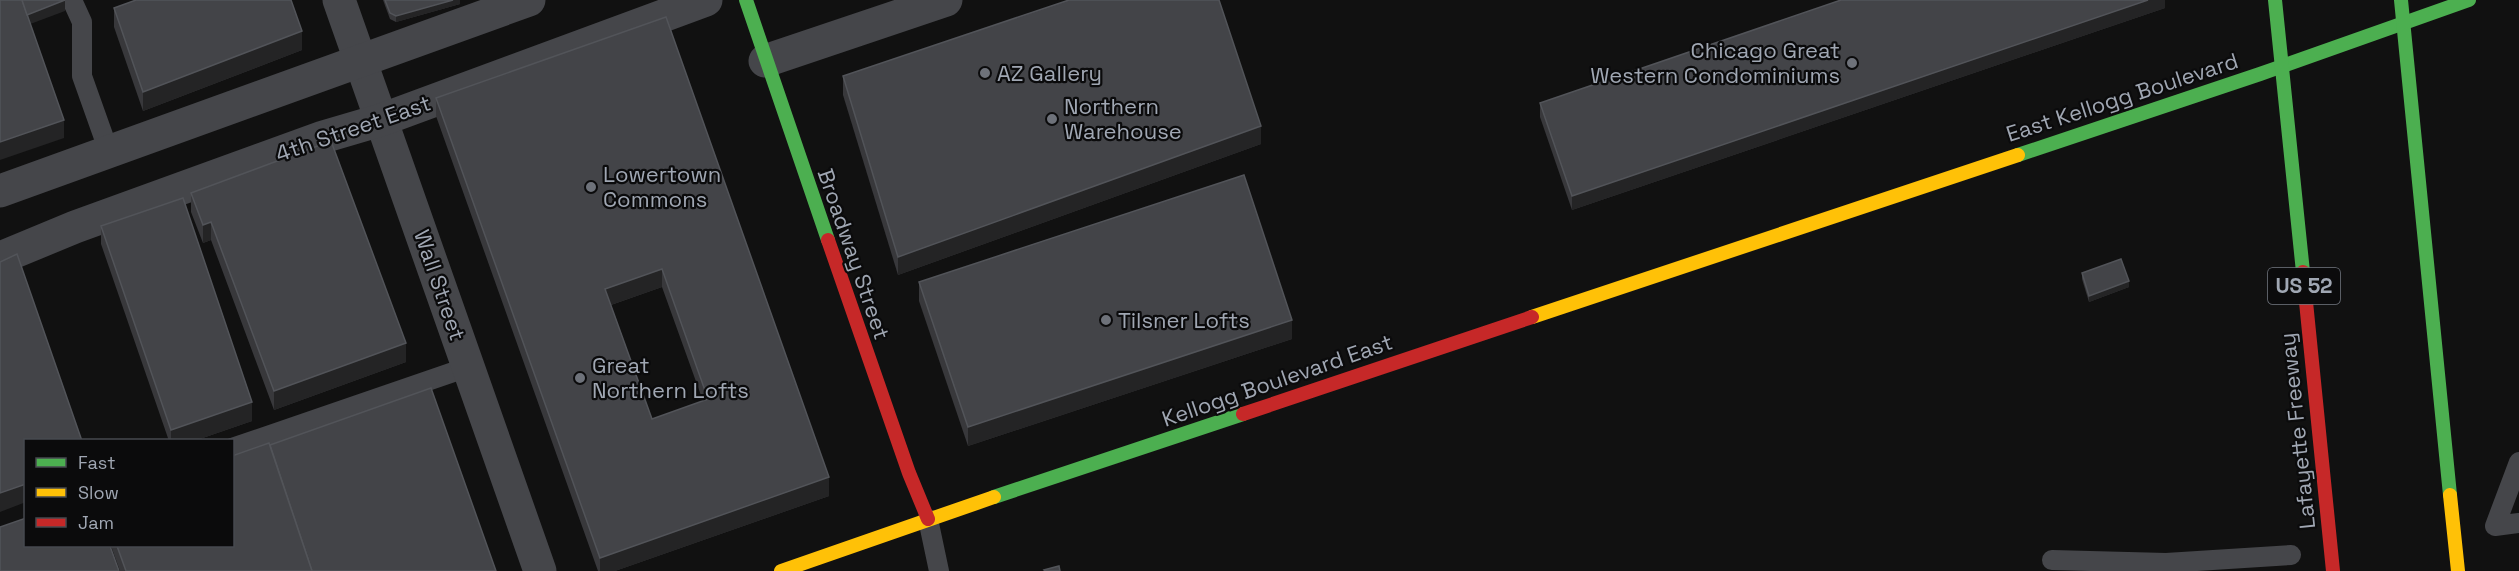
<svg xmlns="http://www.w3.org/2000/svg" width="2519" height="571" viewBox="0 0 2519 571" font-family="'Space Grotesk',sans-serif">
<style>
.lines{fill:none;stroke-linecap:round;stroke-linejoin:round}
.lane{stroke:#45464a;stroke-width:20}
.street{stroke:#45464a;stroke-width:33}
.fast{stroke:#4caf50;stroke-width:14}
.slow{stroke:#ffc107;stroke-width:14}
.jam{stroke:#c62828;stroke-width:14}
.fast-bridge{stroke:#4caf50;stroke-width:14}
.slow-bridge{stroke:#ffc107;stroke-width:14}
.jam-bridge{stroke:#c62828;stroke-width:14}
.wall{fill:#38383b;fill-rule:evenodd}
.shaded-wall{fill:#242425}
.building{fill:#434448;stroke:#525459;stroke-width:1.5;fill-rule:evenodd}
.poi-dot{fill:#6e727a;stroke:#0b0b0c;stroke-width:2}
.labels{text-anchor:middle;stroke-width:4.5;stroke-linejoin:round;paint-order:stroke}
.shield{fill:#0b0b0c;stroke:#737881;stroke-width:1.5}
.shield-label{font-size:21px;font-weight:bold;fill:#a0a7b3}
.poi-label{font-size:22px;fill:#a0a7b3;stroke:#0b0b0c;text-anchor:start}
.street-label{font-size:22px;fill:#a0a7b3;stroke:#0b0b0c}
</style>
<rect width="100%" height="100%" fill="#111"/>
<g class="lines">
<g class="lane">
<path d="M 72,0 L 82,22 L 82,76 L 109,152"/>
<path d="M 232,448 L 468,367"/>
<path d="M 2519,462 L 2495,526 L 2519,523"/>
<path d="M 928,519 L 939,571"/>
<path d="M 2052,560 L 2166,563 L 2291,555"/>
</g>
<g class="street">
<path d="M 339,0 L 540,571"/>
<path d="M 765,61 L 946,0"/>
<path d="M 0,191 L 529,0"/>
<path d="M 0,258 L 75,227 L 323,137 L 381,120 L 706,0"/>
</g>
<g class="fast">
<path d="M 746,0 L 828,240"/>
<path d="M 2018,155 L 2260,74 L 2469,0"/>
<path d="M 994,497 L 1243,414"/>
</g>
<g class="slow">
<path d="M 1532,317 L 2018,155"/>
<path d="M 781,571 L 994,497"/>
</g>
<g class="jam">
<path d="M 828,240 L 909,473 L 928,519"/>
<path d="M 1243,414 L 1532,317"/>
</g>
<g class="fast-bridge">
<path d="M 2275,0 L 2303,272"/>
<path d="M 2401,0 L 2450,495"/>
</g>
<path class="slow-bridge" d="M 2450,495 L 2458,571"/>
<path class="jam-bridge" d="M 2303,272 L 2333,571"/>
</g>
<g class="wall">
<path d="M 383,0 L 460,0 L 460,4 L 396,22 L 390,19 Z"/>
<path d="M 2165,0 L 2165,8 L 1572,210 L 1540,117 L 1540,103 Z"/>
<path d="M 114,8 L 302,50 L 143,111 L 114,27 Z"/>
<path d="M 666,17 L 829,496 L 615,571 L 598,571 L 436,116 L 436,98 ZM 662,287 L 703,401 L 652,419 L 611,305 Z"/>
<path d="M 843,76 L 1261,144 L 898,275 L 843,95 Z"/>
<path d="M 191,193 L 406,362 L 274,410 L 211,240 L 203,243 L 191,212 Z"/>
<path d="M 101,226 L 252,421 L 194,441 L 169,441 L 101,244 Z"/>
<path d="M 2082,273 L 2129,287 L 2089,302 L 2082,279 Z"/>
<path d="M 919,282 L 1292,339 L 968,446 L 919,301 Z"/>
<path d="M 270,445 L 496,571 L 120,571 L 111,546 L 232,546 Z"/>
</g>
<g class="shaded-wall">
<path d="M 65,0 L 65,11 L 25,26 L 25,16 Z"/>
<path d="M 453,0 L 460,0 L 460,4 L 396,22 L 396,16 Z"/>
<path d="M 2148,0 L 2165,0 L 2165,8 L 1572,210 L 1572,196 Z"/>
<path d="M 302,31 L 302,50 L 143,111 L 143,92 Z"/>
<path d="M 64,120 L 64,138 L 0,160 L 0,142 Z"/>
<path d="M 1261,126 L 1261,144 L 898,275 L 898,257 Z"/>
<path d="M 211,222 L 211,240 L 203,243 L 203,225 Z"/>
<path d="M 662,269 L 662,287 L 605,307 L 605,289 Z"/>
<path d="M 2129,281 L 2129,287 L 2089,302 L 2089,296 Z"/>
<path d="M 1292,320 L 1292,339 L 968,446 L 968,427 Z"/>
<path d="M 406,343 L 406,362 L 274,410 L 274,391 Z"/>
<path d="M 252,402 L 252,421 L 194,441 L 171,441 L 171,430 Z"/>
<path d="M 829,477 L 829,496 L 615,571 L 600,571 L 600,558 Z"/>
<path d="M 26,484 L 26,502 L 0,512 L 0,493 Z"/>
</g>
<g class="building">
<path d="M 0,0 L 22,0 L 64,120 L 0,142 Z"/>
<path d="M 22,0 L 65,0 L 27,15 Z"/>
<path d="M 136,0 L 291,0 L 302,31 L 143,92 L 114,8 Z"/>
<path d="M 385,0 L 453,0 L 396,16 L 390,13 Z"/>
<path d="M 1069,0 L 1219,0 L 1261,126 L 898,257 L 843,76 Z"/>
<path d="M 1841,0 L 2148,0 L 1572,196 L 1540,103 Z"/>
<path d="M 666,17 L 829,477 L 600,558 L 436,98 ZM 662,269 L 708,399 L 652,419 L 605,289 Z"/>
<path d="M 331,141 L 406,343 L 274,391 L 211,222 L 203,225 L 191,193 Z"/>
<path d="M 1244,175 L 1292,320 L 968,427 L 919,282 Z"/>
<path d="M 183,198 L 252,402 L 171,430 L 101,226 Z"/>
<path d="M 17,254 L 82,441 L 26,441 L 26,484 L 0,493 L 0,262 Z"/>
<path d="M 2121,259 L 2129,281 L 2089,296 L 2082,273 Z"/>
<path d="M 431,388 L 496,571 L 312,571 L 270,445 Z"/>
<path d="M 269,443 L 312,571 L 126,571 L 117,546 L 232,546 L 232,456 Z"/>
<path d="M 26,518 L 26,546 L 110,546 L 119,571 L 0,571 L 0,527 Z"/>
<path d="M 1059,566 L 1060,571 L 1045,571 L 1044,570 Z"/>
</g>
<g class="poi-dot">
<circle cx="1852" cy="63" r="6"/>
<circle cx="985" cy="73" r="6"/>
<circle cx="1052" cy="119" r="6"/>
<circle cx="591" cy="187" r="6"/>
<circle cx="1106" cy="320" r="6"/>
<circle cx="580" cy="378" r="6"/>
</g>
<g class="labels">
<rect class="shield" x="2268" y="268" width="72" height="36" rx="4.5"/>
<g class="shield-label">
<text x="2304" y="293">US 52</text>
</g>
<g class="poi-label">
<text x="1840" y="58" text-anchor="end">Chicago Great<tspan x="1840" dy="25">Western Condominiums</tspan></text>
<text x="997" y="81">AZ Gallery</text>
<text x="1064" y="114">Northern<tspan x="1064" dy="25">Warehouse</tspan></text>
<text x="603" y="182">Lowertown<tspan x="603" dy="25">Commons</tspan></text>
<text x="1118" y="328">Tilsner Lofts</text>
<text x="592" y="373">Great<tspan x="592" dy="25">Northern Lofts</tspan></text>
</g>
<g class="street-label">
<text transform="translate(2122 97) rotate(-18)" y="8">East Kellogg Boulevard</text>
<text transform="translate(353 128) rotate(-19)" y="8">4th Street East</text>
<text transform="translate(854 254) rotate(71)" y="8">Broadway Street</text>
<text transform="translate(440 285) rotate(71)" y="8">Wall Street</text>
<text transform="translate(1277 380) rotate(-19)" y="8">Kellogg Boulevard East</text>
<text transform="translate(2297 431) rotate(-96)" y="8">Lafayette Freeway</text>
</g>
</g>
<rect x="24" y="439" width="210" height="108" fill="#0b0b0c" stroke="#47494f" stroke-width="1.5"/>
<rect x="36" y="458" width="30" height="9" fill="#4caf50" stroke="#47494f" stroke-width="1.5"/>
<text x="78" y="469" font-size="18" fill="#a0a7b3">Fast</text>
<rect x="36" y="488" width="30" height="9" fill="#ffc107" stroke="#47494f" stroke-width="1.5"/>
<text x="78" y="499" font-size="18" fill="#a0a7b3">Slow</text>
<rect x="36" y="518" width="30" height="9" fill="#c62828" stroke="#47494f" stroke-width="1.5"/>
<text x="78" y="529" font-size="18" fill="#a0a7b3">Jam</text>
</svg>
